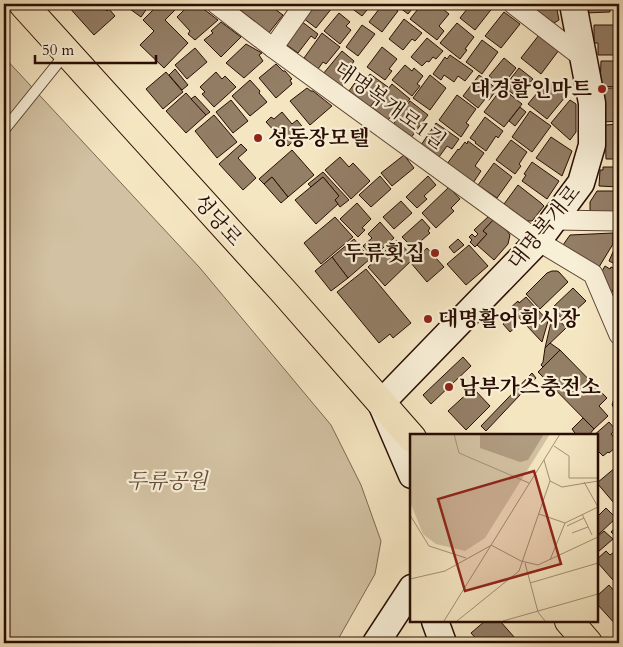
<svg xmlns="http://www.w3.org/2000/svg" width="623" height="647" viewBox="0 0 623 647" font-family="Cardo,'Noto Serif KR',serif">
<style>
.green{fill:#d2c1a2;stroke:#7e6752}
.building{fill:#937e66;stroke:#290d03}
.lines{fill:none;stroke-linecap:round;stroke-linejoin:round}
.lane-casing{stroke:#5c4333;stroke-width:12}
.street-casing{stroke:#5c4333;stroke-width:21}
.secondary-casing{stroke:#290d03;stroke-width:29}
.primary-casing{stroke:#290d03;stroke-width:30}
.lane{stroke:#f8efd7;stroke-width:10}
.street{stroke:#f8efd7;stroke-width:19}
.secondary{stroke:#f8efd7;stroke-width:26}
.primary{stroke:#f5e6c2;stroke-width:28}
.poi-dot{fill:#8f2418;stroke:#f8efd7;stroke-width:2}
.labels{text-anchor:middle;stroke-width:4.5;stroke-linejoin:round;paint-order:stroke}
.poi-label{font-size:21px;font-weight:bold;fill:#290d03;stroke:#f8efd7;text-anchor:start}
.street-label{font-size:21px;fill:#290d03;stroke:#f8efd7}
.park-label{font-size:21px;font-style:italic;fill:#644c3b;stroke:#f8efd7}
.inset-road{fill:none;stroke:#a38f76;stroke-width:1}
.view{fill:#8f2418;fill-opacity:0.15;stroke:#8f2418;stroke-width:2.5}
.inset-edge{fill:none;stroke:#290d03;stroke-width:2.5}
</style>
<rect width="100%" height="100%" fill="#f5e6c2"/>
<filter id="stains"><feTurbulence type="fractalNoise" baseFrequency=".004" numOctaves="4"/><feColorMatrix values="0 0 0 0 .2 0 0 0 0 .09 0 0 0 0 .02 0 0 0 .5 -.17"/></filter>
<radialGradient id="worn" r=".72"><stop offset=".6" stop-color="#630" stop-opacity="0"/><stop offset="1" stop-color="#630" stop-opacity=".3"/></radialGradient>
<path class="green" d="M 4,57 L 200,268 L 331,425 L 361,485 L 381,541 L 375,574 L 336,643 L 4,643 Z"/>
<g class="building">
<path d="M 66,4 L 101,4 L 107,11 L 109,9 L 115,16 L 94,35 Z"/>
<path d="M 123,4 L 150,4 L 141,17 Z"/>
<path d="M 159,4 L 181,4 L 165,20 L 188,43 L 164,68 L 140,45 L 154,31 L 143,20 Z"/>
<path d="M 190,4 L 197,4 L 218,20 L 195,40 L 188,34 L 190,31 L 177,17 Z"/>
<path d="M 246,4 L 268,4 L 283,15 L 268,34 L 240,12 Z"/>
<path d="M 314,4 L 327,4 L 332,8 L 316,28 L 303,18 Z"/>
<path d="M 346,4 L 372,4 L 362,16 Z"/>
<path d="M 383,4 L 389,4 L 398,11 L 382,32 L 369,22 Z"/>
<path d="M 395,4 L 416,4 L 408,14 Z"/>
<path d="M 422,4 L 429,4 L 431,5 L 432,4 L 437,4 L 449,14 L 439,26 L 444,31 L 437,40 L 410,19 Z"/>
<path d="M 471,4 L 491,4 L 494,6 L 475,30 L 460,18 Z"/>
<path d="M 526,4 L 556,4 L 559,20 L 554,23 Z"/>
<path d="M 584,4 L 610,4 L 610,12 L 585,13 Z"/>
<path d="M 504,12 L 520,24 L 501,48 L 485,36 Z"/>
<path d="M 339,13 L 350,22 L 346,26 L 351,30 L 340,44 L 324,31 Z"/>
<path d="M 404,19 L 422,33 L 415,41 L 412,39 L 403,50 L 389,39 Z"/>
<path d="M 301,21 L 318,34 L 315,39 L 311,36 L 298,53 L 284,43 Z"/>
<path d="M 221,22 L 241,37 L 221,57 L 204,40 L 213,33 L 211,31 Z"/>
<path d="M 457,23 L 474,37 L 465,49 L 467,50 L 460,59 L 440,43 Z"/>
<path d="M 362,25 L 375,34 L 358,56 L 346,47 Z"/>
<path d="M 594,25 L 619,25 L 619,55 L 598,55 L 598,43 L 594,43 Z"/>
<path d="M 322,33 L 340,47 L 326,64 L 323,62 L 318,69 L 304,58 Z"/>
<path d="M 539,35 L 559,50 L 541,74 L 521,58 Z"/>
<path d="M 427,38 L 443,51 L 436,59 L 433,57 L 429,62 L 427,61 L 422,66 L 411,57 Z"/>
<path d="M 482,40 L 498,52 L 482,74 L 466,62 Z"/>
<path d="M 246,44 L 262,53 L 259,55 L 263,61 L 244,78 L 226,63 Z"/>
<path d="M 382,47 L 397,59 L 389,69 L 392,71 L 385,80 L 367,67 Z"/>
<path d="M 195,48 L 207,62 L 187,79 L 175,65 Z"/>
<path d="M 342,51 L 354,61 L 351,66 L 355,70 L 340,88 L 323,74 Z"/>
<path d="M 450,55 L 473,71 L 465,81 L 458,76 L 454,82 L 444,75 L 441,80 L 433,74 L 445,57 L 447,59 Z"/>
<path d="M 504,58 L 516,68 L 502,86 L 489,76 Z"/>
<path d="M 601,61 L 619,61 L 619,87 L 600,86 Z"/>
<path d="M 276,64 L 283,71 L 285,71 L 292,79 L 290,80 L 292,84 L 276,98 L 259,78 Z"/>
<path d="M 405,65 L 412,71 L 414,68 L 423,76 L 417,84 L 420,86 L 412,96 L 392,80 Z"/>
<path d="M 519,68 L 533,79 L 525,89 L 527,90 L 520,99 L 504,87 Z"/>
<path d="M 175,69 L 188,85 L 182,90 L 169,75 Z"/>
<path d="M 166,72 L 183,92 L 163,109 L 146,89 Z"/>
<path d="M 216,72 L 222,79 L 225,76 L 236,87 L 214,107 L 202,94 L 205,92 L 200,87 Z"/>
<path d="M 362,73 L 368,77 L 370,74 L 388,87 L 380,97 L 379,96 L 370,107 L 349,91 Z"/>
<path d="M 430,75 L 446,88 L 430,110 L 413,98 Z"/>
<path d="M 479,75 L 497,89 L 489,100 L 486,98 L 478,108 L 463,96 Z"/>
<path d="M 250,80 L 260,91 L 259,93 L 267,102 L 250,116 L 232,96 Z"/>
<path d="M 547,81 L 566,96 L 547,119 L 528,104 Z"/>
<path d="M 392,84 L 410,99 L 405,105 L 398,100 L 394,105 L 398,108 L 388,120 L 373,108 Z"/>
<path d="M 307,88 L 311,91 L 313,91 L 332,106 L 310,125 L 290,101 Z"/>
<path d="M 502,88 L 522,104 L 504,127 L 484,112 Z"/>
<path d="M 602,88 L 619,88 L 619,121 L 604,122 Z"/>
<path d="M 186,93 L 206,115 L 186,133 L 166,111 Z"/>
<path d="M 457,95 L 476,109 L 466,123 L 469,125 L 461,137 L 439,120 Z"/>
<path d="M 195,96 L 210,112 L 206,115 L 191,99 Z"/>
<path d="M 231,100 L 248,121 L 233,133 L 216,112 Z"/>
<path d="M 570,100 L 576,104 L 576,132 L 570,140 L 551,123 Z"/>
<path d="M 410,101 L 428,115 L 410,139 L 392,126 Z"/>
<path d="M 520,107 L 526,112 L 515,126 L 509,121 Z"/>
<path d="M 530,111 L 551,126 L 532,152 L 512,137 Z"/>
<path d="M 282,112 L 292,124 L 297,120 L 305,130 L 288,146 L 266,122 L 271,117 L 274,119 Z"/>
<path d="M 214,115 L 237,142 L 217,158 L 195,131 Z"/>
<path d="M 485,117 L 503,131 L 498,138 L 496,136 L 486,151 L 475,143 L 476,142 L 470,138 Z"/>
<path d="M 436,123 L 459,139 L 452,149 L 447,146 L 439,157 L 421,145 Z"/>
<path d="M 619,124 L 619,159 L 606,159 L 605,125 Z"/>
<path d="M 551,137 L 572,151 L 562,176 L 536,158 Z"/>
<path d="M 511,140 L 527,152 L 519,164 L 521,166 L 515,174 L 496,160 Z"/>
<path d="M 468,141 L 484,153 L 475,166 L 481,171 L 473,183 L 447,164 L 458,149 L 459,150 L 465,142 L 467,144 Z"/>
<path d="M 241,144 L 247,150 L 238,158 L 256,178 L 243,190 L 219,164 Z"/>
<path d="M 292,150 L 314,175 L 288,197 L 272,177 L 264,184 L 259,179 Z"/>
<path d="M 404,155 L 414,168 L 392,186 L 381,173 Z"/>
<path d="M 340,157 L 349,167 L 353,163 L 370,181 L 351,199 L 325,170 Z"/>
<path d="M 532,162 L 559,181 L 547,199 L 522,181 L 526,175 L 524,174 Z"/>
<path d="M 494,163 L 512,177 L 497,198 L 478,185 Z"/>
<path d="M 603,167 L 619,167 L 619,187 L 599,186 L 600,170 L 603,170 Z"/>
<path d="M 323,172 L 349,200 L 340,207 L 335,200 L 339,196 L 323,177 L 311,187 L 308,184 Z"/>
<path d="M 380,176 L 391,189 L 371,207 L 359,195 Z"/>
<path d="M 428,176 L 436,185 L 424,196 L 427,199 L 417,208 L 406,197 Z"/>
<path d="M 272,177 L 288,197 L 281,203 L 264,184 Z"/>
<path d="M 323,177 L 339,196 L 335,200 L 338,204 L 316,224 L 295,200 Z"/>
<path d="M 518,185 L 541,203 L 544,206 L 532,221 L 527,221 L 504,204 Z"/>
<path d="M 449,187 L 460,199 L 451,208 L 454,211 L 436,228 L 422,213 Z"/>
<path d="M 597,191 L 619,191 L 619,215 L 590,215 L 590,202 Z"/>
<path d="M 401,201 L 412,213 L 394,229 L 383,217 Z"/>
<path d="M 357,203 L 371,219 L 362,228 L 365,230 L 358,237 L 340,219 Z"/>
<path d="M 490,215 L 494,219 L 483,231 L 487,234 L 475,247 L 470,242 L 472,240 L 469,237 L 472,234 L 475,237 L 478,234 L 474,230 Z"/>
<path d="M 335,217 L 353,237 L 321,264 L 304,243 Z"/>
<path d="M 422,219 L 430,228 L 428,231 L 430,233 L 413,248 L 402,237 Z"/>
<path d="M 494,219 L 507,231 L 510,235 L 508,244 L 494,260 L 477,245 L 487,234 L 483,231 Z"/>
<path d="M 380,222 L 394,238 L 373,257 L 363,246 L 372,238 L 368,234 Z"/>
<path d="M 613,233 L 613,244 L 599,267 L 563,245 L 570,235 Z"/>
<path d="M 616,237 L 619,237 L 619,266 L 609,261 L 616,245 Z"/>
<path d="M 354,239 L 370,259 L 348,278 L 332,257 Z"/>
<path d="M 458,239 L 464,245 L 454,253 L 449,247 Z"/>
<path d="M 397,240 L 414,258 L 385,286 L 368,267 Z"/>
<path d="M 469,245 L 488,266 L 466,285 L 447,264 Z"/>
<path d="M 427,248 L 444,267 L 427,282 L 411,263 Z"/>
<path d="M 332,257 L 348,278 L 331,291 L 315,271 Z"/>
<path d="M 605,266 L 610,269 L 611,267 L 616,269 L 617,267 L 619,268 L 619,278 L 611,294 L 598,278 Z"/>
<path d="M 366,269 L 411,323 L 393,338 L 390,334 L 379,343 L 337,292 Z"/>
<path d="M 552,271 L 557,271 L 559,272 L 568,282 L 540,309 L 526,294 L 547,273 Z"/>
<path d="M 573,288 L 586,301 L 564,321 L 552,308 Z"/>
<path d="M 526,297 L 548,321 L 542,342 L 510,308 L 518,301 L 519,303 Z"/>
<path d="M 510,318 L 517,326 L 510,332 L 503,324 Z"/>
<path d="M 560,321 L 566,328 L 545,348 L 551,322 Z"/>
<path d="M 550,343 L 560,350 L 543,367 L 541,365 L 543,362 L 545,348 Z"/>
<path d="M 560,350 L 607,398 L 599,406 L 608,416 L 594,429 L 538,372 Z"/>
<path d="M 463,357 L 471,366 L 431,404 L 423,395 Z"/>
<path d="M 532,373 L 536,378 L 486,431 L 481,426 Z"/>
<path d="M 473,388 L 490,406 L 466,430 L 448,411 Z"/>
<path d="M 619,399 L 619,421 L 616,415 L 618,415 L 616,408 L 614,409 L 612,404 L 613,403 L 613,401 Z"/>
<path d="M 583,418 L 594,429 L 588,436 L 577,436 L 572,429 Z"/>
<path d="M 609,422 L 616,430 L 611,434 L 619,443 L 615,446 L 616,447 L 609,453 L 608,452 L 603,456 L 597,450 L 597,436 L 593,436 Z"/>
<path d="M 616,467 L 619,470 L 619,509 L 597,483 Z"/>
<path d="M 606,508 L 616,518 L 599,534 L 597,531 L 597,513 L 599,515 Z"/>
<path d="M 619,523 L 619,540 L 611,532 Z"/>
<path d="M 604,531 L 613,539 L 598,552 L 597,550 L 597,536 L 597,537 Z"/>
<path d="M 606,551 L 610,555 L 613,553 L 618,559 L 619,559 L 619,574 L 613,580 L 597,562 L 597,559 Z"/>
<path d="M 609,585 L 619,597 L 619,624 L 617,626 L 597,604 L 597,596 Z"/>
<path d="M 485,621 L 500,621 L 515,638 L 510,643 L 480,643 L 471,633 Z"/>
</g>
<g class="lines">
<defs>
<path id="lane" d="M 4,130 L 66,53"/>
<g id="street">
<path d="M 216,4 L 273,48 L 538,241 L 593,274 L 619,335"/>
<path d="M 513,4 L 583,58"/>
<path d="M 273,48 L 304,4"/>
<path d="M 554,220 L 619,221"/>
</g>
<g id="secondary">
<path d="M 412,475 L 381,403 L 538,241 L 581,183 L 592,145 L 592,103 L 573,4"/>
<path d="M 435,621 L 443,643"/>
<path d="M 376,643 L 412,588"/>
</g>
<g id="primary">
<path d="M 23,4 L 284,292 L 412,438"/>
<path d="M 569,621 L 588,643"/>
</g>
</defs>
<use href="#lane" class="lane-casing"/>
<use href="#street" class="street-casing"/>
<use href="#secondary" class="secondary-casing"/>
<use href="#primary" class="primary-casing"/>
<use href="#lane" class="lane"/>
<use href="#street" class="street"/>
<use href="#secondary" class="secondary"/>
<use href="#primary" class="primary"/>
</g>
<g class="poi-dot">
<circle cx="602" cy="89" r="5"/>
<circle cx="258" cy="138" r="5"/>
<circle cx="435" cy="253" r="5"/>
<circle cx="428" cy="319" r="5"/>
<circle cx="449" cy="387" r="5"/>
</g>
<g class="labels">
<g class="poi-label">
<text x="592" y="96" text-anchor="end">대경할인마트</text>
<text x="268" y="145">성동장모텔</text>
<text x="425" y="260" text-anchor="end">두류횟집</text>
<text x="438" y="326">대명활어회시장</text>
<text x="459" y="394">남부가스충전소</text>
</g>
<g class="street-label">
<text transform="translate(390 105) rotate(36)" y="7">대명복개로1길</text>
<text transform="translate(218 220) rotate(48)" y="7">성당로</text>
<text transform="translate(544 227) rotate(-51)" y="7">대명복개로</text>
</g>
<g class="park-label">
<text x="167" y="488">두류공원</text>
</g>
</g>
<g transform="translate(410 434)">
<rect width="188" height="188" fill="#f5e6c2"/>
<path d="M 0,0 L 140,0 L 75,104 L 55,117 L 26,110 L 13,100 L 0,68 Z" fill="#d2c1a2"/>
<path d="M 70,0 L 134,0 L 118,26 L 110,28 L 70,14 Z" fill="#b09c81"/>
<path class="inset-road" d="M 44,0 L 49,19 L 119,49M 144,12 L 159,22 L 159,44 L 188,44M 140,47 L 152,53 L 188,47M 174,48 L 188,73M 129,80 L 155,89M 172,80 L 182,101M 0,81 L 19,112 L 56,124M 157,92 L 174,84M 162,99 L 178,93M 81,111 L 111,127 L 128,131 L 188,103M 140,126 L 155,89 L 188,73M 115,129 L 128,178 L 135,187M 0,145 L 35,137 L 80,112M 120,149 L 188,129M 34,187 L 150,0M 47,187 L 109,137 L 140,47 L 134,26M 93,187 L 188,160"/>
<path class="view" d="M 124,37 L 151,130 L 55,157 L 28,65 Z"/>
<rect width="188" height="188" class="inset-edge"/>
</g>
<rect width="623" height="647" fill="none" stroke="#f5e6c2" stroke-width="20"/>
<rect x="5" y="5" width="613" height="637" fill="none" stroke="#290d03" stroke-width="2.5"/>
<rect x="10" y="10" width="603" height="627" fill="none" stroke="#290d03"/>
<path d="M35 55v8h121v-8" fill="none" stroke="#290d03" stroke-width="2.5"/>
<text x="42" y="55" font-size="15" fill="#290d03" stroke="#f8efd7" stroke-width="4" paint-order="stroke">50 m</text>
<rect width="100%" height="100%" filter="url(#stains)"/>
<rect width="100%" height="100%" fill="url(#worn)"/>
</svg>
